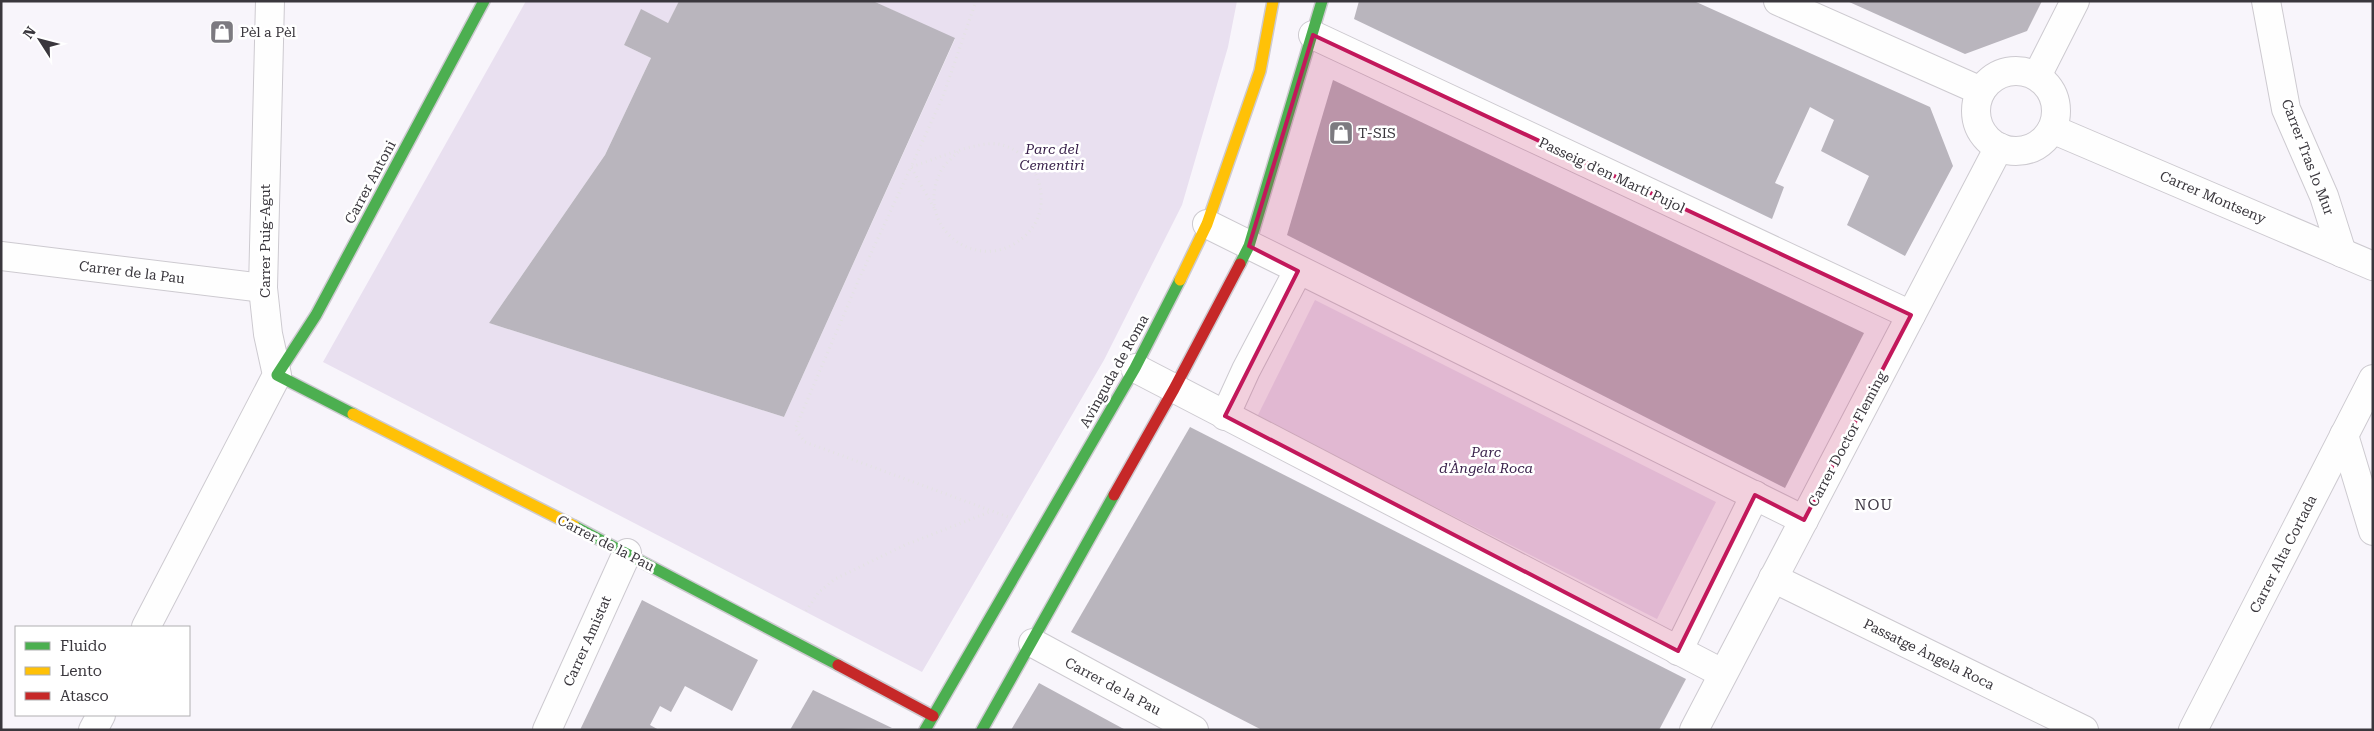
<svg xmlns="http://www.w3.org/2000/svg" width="2374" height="731" viewBox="0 0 2374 731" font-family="'Roboto Serif',serif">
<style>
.green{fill:#e9e0f0}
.building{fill:#b9b5bd}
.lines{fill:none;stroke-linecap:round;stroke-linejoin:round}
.street-casing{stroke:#cdcad0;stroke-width:30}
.fast-casing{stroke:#cdcad0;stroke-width:14}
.slow-casing{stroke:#cdcad0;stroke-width:14}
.jam-casing{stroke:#cdcad0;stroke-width:14}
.path{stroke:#e4e2e4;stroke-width:3;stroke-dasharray:1 4;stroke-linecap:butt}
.street{stroke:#fefefe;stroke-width:28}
.fast{stroke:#4caf50;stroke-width:11}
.slow{stroke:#ffc107;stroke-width:11}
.jam{stroke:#c62828;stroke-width:11}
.marked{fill:#c2185b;fill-opacity:0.2;stroke:#c2185b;stroke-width:4;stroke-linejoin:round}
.labels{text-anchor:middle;stroke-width:5;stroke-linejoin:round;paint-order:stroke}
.poi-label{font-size:14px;fill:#3a373d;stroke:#fff;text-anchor:start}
.park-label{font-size:14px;font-style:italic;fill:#371f49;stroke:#fff}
.street-label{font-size:14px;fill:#3a373d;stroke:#fff}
.neighbourhood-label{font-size:15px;letter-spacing:1px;fill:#3e3744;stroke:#fff}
</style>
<rect width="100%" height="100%" fill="#f8f5fb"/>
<g class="green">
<path d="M 526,1 L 679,1 L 668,23 L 641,10 L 624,45 L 651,58 L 605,155 L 489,323 L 784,417 L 955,39 L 873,1 L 1237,1 L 1228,47 L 1182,205 L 1104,360 L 922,672 L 323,362 Z"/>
<path d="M 1315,300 L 1716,502 L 1657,619 L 1257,417 Z"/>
</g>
<g class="building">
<path d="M 679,1 L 873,1 L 955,38 L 784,417 L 489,323 L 605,155 L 651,58 L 624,45 L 641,9 L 668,23 Z"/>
<path d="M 1359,1 L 1694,1 L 1930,107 L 1953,166 L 1905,256 L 1847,225 L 1869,176 L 1821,151 L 1834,120 L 1810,107 L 1775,183 L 1784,187 L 1772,219 L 1354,19 Z"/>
<path d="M 1847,1 L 2042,1 L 2027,31 L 1965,54 Z"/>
<path d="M 1333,80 L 1864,333 L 1785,488 L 1287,235 Z"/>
<path d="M 1190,427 L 1686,679 L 1659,730 L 1262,730 L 1071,632 Z"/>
<path d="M 642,600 L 758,660 L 732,711 L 685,686 L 671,712 L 660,706 L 650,725 L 659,730 L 580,730 Z"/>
<path d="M 1039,683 L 1120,727 L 1126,730 L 1011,730 Z"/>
<path d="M 813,690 L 892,728 L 790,730 Z"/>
</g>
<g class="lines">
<defs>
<g id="street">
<path d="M 1778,1 L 1981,91"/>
<path d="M 2266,1 L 2286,109 L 2324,196 L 2342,253"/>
<path d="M 1313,35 L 1911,315"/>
<circle cx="2016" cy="111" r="40"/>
<path d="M 2037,76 L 2075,1"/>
<path d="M 2052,129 L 2373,266"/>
<path d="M 1207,224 L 1804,520"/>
<path d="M 1,256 L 263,288"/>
<path d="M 1135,368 L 1722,673"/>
<path d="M 1225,416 L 1246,370 L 1298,271"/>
<path d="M 2344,435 L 2373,531"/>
<path d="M 1773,578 L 2084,730"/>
<path d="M 146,627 L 277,375 L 268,334 L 263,288 L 270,1"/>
<path d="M 1033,643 L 1194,730"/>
<path d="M 1678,651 L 1755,495"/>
<path d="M 93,730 L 101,715"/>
<path d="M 547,730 L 627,553"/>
<path d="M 1694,730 L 1999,147"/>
<path d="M 2193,730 L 2373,379"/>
</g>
<g id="fast">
<path d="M 1240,264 L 1249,246 L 1322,1"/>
<path d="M 353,414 L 277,375 L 316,315 L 484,1"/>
<path d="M 574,526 L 838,665"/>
<path d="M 925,730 L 1135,368 L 1180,280"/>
<path d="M 982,730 L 1114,495"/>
</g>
<g id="slow">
<path d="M 1180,280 L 1207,224 L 1260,71 L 1273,1"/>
<path d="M 353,414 L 574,526"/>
</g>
<g id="jam">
<path d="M 1114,495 L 1174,389 L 1240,264"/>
<path d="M 838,665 L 933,716"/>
</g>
</defs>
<use href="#street" class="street-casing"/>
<use href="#fast" class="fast-casing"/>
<use href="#slow" class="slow-casing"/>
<use href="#jam" class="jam-casing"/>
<g class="path">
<path d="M 958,152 C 953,157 946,163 942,169 C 910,226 980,280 1027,234 C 1056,205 1038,151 998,144 C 976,141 933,160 911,167 L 943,96 L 976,1"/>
<path d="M 934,208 L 911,167 L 859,279 L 795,429 L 805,442 L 1011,518"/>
<path d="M 806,611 L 819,592 L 835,579 L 905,545 L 992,511"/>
</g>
<use href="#street" class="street"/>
<use href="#fast" class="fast"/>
<use href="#slow" class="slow"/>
<use href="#jam" class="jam"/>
</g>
<path class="marked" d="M 1313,35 L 1911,315 L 1804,520 L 1755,495 L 1678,651 L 1225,416 L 1298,271 L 1249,246 Z"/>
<defs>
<symbol id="shop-square" viewBox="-11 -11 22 22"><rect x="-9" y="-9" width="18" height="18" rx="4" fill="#7c7a80" stroke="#fff"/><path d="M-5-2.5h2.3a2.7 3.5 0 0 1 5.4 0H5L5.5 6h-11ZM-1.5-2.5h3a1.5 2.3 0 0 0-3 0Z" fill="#fff"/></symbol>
</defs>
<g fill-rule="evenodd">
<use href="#shop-square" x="208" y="18" width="28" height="28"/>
<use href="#shop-square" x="1327" y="119" width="28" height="28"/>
</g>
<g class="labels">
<g class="poi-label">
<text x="240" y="37">Pèl a Pèl</text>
<text x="1358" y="138">T-SIS</text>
</g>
<g class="park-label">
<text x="1052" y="154">Parc del<tspan x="1052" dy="16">Cementiri</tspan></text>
<text x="1486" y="457">Parc<tspan x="1486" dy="16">d'Àngela Roca</tspan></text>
</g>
<g class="street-label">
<text transform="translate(2308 157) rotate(69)" y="5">Carrer Tras lo Mur</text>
<text transform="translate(1612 175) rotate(25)" y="5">Passeig d'en Martí Pujol</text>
<text transform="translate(370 182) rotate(-62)" y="5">Carrer Antoni</text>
<text transform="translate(2213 197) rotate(23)" y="5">Carrer Montseny</text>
<text transform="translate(265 241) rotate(-90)" y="5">Carrer Puig-Agut</text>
<text transform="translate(132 272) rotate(7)" y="5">Carrer de la Pau</text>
<text transform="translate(1114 371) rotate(-61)" y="5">Avinguda de Roma</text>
<text transform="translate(1847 439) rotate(-62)" y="5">Carrer Doctor Fleming</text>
<text transform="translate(606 543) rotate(27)" y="5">Carrer de la Pau</text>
<text transform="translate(2283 554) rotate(-63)" y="5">Carrer Alta Cortada</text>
<text transform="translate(587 641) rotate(-66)" y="5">Carrer Amistat</text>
<text transform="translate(1929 654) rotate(26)" y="5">Passatge Àngela Roca</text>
<text transform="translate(1113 686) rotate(28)" y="5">Carrer de la Pau</text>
</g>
<g class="neighbourhood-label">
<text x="1874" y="510">NOU</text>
</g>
</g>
<rect width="2374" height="731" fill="none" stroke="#3a373d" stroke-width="5"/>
<rect x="15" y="626" width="175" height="90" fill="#ffffff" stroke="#b0afb1"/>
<rect x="25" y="642" width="25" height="8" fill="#4caf50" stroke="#b0afb1"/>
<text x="60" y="651" font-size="15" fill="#3a373d">Fluido</text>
<rect x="25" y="667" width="25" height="8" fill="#ffc107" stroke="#b0afb1"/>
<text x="60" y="676" font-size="15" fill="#3a373d">Lento</text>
<rect x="25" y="692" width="25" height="8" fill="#c62828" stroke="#b0afb1"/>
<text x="60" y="701" font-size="15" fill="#3a373d">Atasco</text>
<g transform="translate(40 40) rotate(306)" stroke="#ffffff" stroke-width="4" paint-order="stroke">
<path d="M0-4L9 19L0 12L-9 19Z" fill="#3a373d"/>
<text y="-8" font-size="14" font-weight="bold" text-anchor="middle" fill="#3a373d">N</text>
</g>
</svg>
